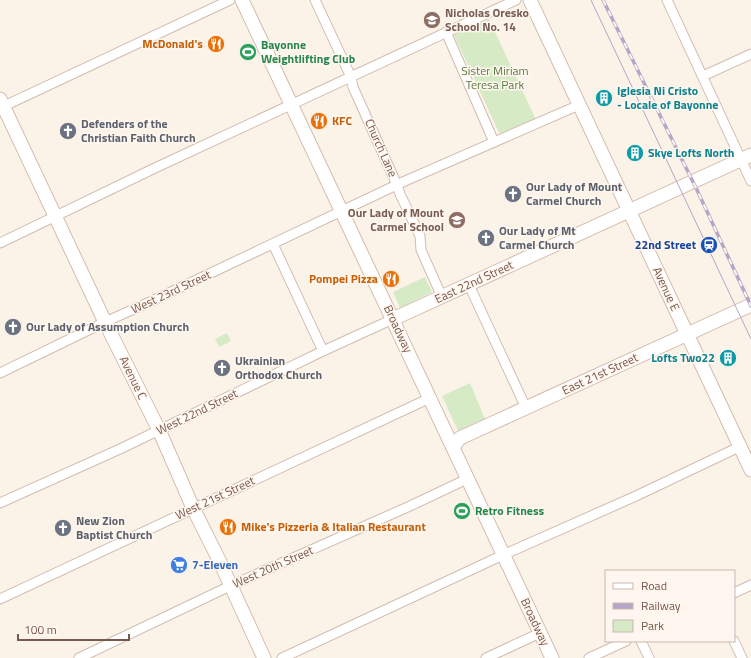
<svg xmlns="http://www.w3.org/2000/svg" width="751" height="658" viewBox="0 0 751 658" font-family="'Titillium Web',sans-serif">
<style>
.green{fill:#d7eac6}
.lines{fill:none;stroke-linecap:round;stroke-linejoin:round}
.street-casing{stroke:#d1bcb0;stroke-width:11}
.secondary-casing{stroke:#d4bcae;stroke-width:15}
.street{stroke:#fff;stroke-width:9}
.secondary{stroke:#fff;stroke-width:13}
.tram{stroke:#b5a6c7;stroke-width:1}
.rail-casing{stroke:#b5a6c7;stroke-width:3.5}
.rail{stroke:#fff7ef;stroke-width:2;stroke-dasharray:6;stroke-linecap:butt}
.labels{text-anchor:middle;stroke-width:3;stroke-linejoin:round;paint-order:stroke}
.education-label{font-size:12px;font-weight:bold;fill:#785e54;stroke:#fff7ef;text-anchor:start}
.food-label{font-size:12px;font-weight:bold;fill:#c56008;stroke:#fff7ef;text-anchor:end}
.leisure-label{font-size:12px;font-weight:bold;fill:#27864d;stroke:#fff7ef;text-anchor:start}
.park-label{font-size:12px;fill:#587c43;stroke:#fff7ef}
.culture-label{font-size:12px;font-weight:bold;fill:#0d838f;stroke:#fff7ef;text-anchor:start}
.worship-label{font-size:12px;font-weight:bold;fill:#5b616d;stroke:#fff7ef;text-anchor:start}
.street-label{font-size:12px;fill:#77584c;stroke:#fff7ef}
.transit-label{font-size:12px;font-weight:bold;fill:#164399;stroke:#fff7ef;text-anchor:end}
.shop-label{font-size:12px;font-weight:bold;fill:#366cbe;stroke:#fff7ef;text-anchor:start}
</style>
<rect width="100%" height="100%" fill="#fcf3e8"/>
<g class="green">
<path d="M 489,19 L 537,122 L 501,137 L 454,35 Z"/>
<path d="M 425,277 L 432,292 L 400,308 L 393,292 Z"/>
<path d="M 227,333 L 231,341 L 219,347 L 215,339 Z"/>
<path d="M 470,383 L 485,419 L 458,431 L 442,396 Z"/>
</g>
<g class="lines">
<defs>
<g id="street">
<path d="M 315,0 L 351,77 L 353,87 L 397,185 L 400,194 L 420,236 L 421,250 L 442,297"/>
<path d="M 667,0 L 751,181"/>
<path d="M 446,32 L 494,142"/>
<path d="M 703,76 L 751,54"/>
<path d="M 0,108 L 230,0"/>
<path d="M 0,243 L 155,168 L 516,0"/>
<path d="M 273,244 L 323,351"/>
<path d="M 469,285 L 526,408"/>
<path d="M 0,373 L 105,322 L 154,300 L 405,181 L 579,105"/>
<path d="M 0,503 L 120,449 L 323,351 L 393,319"/>
<path d="M 734,593 L 751,585"/>
<path d="M 0,599 L 430,398"/>
<path d="M 641,641 L 649,658"/>
<path d="M 734,641 L 742,658"/>
<path d="M 79,658 L 230,586 L 410,506 L 467,479"/>
<path d="M 282,658 L 503,555 L 636,496 L 739,447"/>
<path d="M 486,658 L 540,633"/>
<path d="M 589,658 L 626,641"/>
</g>
<g id="secondary">
<path d="M 242,0 L 552,658"/>
<path d="M 530,0 L 751,470"/>
<path d="M 0,99 L 105,322 L 159,430 L 193,508 L 220,562 L 264,658"/>
<path d="M 393,319 L 751,155"/>
<path d="M 453,447 L 460,438 L 751,305"/>
</g>
</defs>
<use href="#street" class="street-casing"/>
<use href="#secondary" class="secondary-casing"/>
<use href="#street" class="street"/>
<use href="#secondary" class="secondary"/>
<path class="tram" d="M 591,0 L 751,339"/>
<defs>
<path id="rail" d="M 603,0 L 697,190 L 751,306"/>
</defs>
<use href="#rail" class="rail-casing"/>
<use href="#rail" class="rail"/>
</g>
<defs>
<symbol id="school-disc" viewBox="-11 -11 22 22"><circle r="9.5" fill="#8d6e63" stroke="#fff7ef"/><path d="M0-5L7-2L0 1L-7-2ZM-4 1L0 2.5L4 1V4Q0 6-4 4Z" fill="#fff"/></symbol>
<symbol id="restaurant-disc" viewBox="-11 -11 22 22"><circle r="9.5" fill="#e8710a" stroke="#fff7ef"/><path d="M-5-6h1v4h1v-4h1v4h1v-4h1v5L-1.5 .5V6h-2V.5L-5-1ZM5-6V6H3V1.5H1.5Q1.5-4 5-6Z" fill="#fff"/></symbol>
<symbol id="stadium-disc" viewBox="-11 -11 22 22"><circle r="9.5" fill="#2e9e5b" stroke="#fff7ef"/><path d="M0-5a6.5 5 0 1 0 0 10a6.5 5 0 1 0 0-10ZM-3.5-1.8h7v3.6h-7Z" fill="#fff"/></symbol>
<symbol id="building-disc" viewBox="-11 -11 22 22"><circle r="9.5" fill="#0f9aa8" stroke="#fff7ef"/><path d="M-4-6H4V6H1V3H-1V6H-4ZM-2.5-4.3h1.7v1.8h-1.7ZM.8-4.3h1.7v1.8H.8ZM-2.5-1h1.7V.8h-1.7ZM.8-1h1.7V.8H.8Z" fill="#fff"/></symbol>
<symbol id="church-disc" viewBox="-11 -11 22 22"><circle r="9.5" fill="#6b7280" stroke="#fff7ef"/><path d="M-1.2-6h2.4v3.5h3.3v2.4h-3.3V6h-2.4V-.1h-3.3v-2.4h3.3Z" fill="#fff"/></symbol>
<symbol id="station-disc" viewBox="-11 -11 22 22"><circle r="9.5" fill="#1a4fb4" stroke="#fff7ef"/><path d="M-3-6H3Q5-6 5-4V2Q5 4 3 4L4.5 6H3L1.5 4h-3L-3 6H-4.5L-3 4Q-5 4-5 2V-4Q-5-6-3-6ZM-3.5-4v3h7v-3ZM-3.5 1v1.5H-2V1ZM2 1v1.5H3.5V1Z" fill="#fff"/></symbol>
<symbol id="supermarket-disc" viewBox="-11 -11 22 22"><circle r="9.5" fill="#3f7fe0" stroke="#fff7ef"/><path d="M-6-5.5h2.5l.6 2H6L4.5 2H-2.5L-4.4-4H-6ZM-1.5 3.2a1.3 1.3 0 1 0 .1 0ZM3 3.2a1.3 1.3 0 1 0 .1 0Z" fill="#fff"/></symbol>
</defs>
<g fill-rule="evenodd">
<use href="#school-disc" x="422" y="10" width="20" height="20"/>
<use href="#restaurant-disc" x="206" y="34" width="20" height="20"/>
<use href="#stadium-disc" x="238" y="42" width="20" height="20"/>
<use href="#building-disc" x="594" y="88" width="20" height="20"/>
<use href="#restaurant-disc" x="309" y="111" width="20" height="20"/>
<use href="#church-disc" x="58" y="121" width="20" height="20"/>
<use href="#building-disc" x="625" y="143" width="20" height="20"/>
<use href="#church-disc" x="503" y="184" width="20" height="20"/>
<use href="#school-disc" x="447" y="210" width="20" height="20"/>
<use href="#church-disc" x="476" y="228" width="20" height="20"/>
<use href="#station-disc" x="699" y="235" width="20" height="20"/>
<use href="#restaurant-disc" x="381" y="269" width="20" height="20"/>
<use href="#church-disc" x="3" y="317" width="20" height="20"/>
<use href="#building-disc" x="718" y="348" width="20" height="20"/>
<use href="#church-disc" x="212" y="358" width="20" height="20"/>
<use href="#stadium-disc" x="452" y="501" width="20" height="20"/>
<use href="#restaurant-disc" x="218" y="517" width="20" height="20"/>
<use href="#church-disc" x="53" y="518" width="20" height="20"/>
<use href="#supermarket-disc" x="169" y="555" width="20" height="20"/>
</g>
<g class="labels">
<g class="education-label">
<text x="445" y="17">Nicholas Oresko<tspan x="445" dy="14">School No. 14</tspan></text>
<text x="444" y="217" text-anchor="end">Our Lady of Mount<tspan x="444" dy="14">Carmel School</tspan></text>
</g>
<g class="food-label">
<text x="203" y="48">McDonald's</text>
<text x="332" y="125" text-anchor="start">KFC</text>
<text x="378" y="283">Pompei Pizza</text>
<text x="241" y="531" text-anchor="start">Mike's Pizzeria &amp; Italian Restaurant</text>
</g>
<g class="leisure-label">
<text x="261" y="49">Bayonne<tspan x="261" dy="14">Weightlifting Club</tspan></text>
<text x="475" y="515">Retro Fitness</text>
</g>
<g class="park-label">
<text x="495" y="75">Sister Miriam<tspan x="495" dy="14">Teresa Park</tspan></text>
</g>
<g class="culture-label">
<text x="617" y="95">Iglesia Ni Cristo<tspan x="617" dy="14">- Locale of Bayonne</tspan></text>
<text x="648" y="157">Skye Lofts North</text>
<text x="715" y="362" text-anchor="end">Lofts Two22</text>
</g>
<g class="worship-label">
<text x="81" y="128">Defenders of the<tspan x="81" dy="14">Christian Faith Church</tspan></text>
<text x="526" y="191">Our Lady of Mount<tspan x="526" dy="14">Carmel Church</tspan></text>
<text x="499" y="235">Our Lady of Mt<tspan x="499" dy="14">Carmel Church</tspan></text>
<text x="26" y="331">Our Lady of Assumption Church</text>
<text x="235" y="365">Ukrainian<tspan x="235" dy="14">Orthodox Church</tspan></text>
<text x="76" y="525">New Zion<tspan x="76" dy="14">Baptist Church</tspan></text>
</g>
<g class="street-label">
<text transform="translate(381 148) rotate(66)" y="4">Church Lane</text>
<text transform="translate(474 282) rotate(-25)" y="4">East 22nd Street</text>
<text transform="translate(666 289) rotate(65)" y="4">Avenue E</text>
<text transform="translate(171 292) rotate(-25)" y="4">West 23rd Street</text>
<text transform="translate(398 329) rotate(65)" y="4">Broadway</text>
<text transform="translate(600 374) rotate(-25)" y="4">East 21st Street</text>
<text transform="translate(133 378) rotate(64)" y="4">Avenue C</text>
<text transform="translate(197 412) rotate(-26)" y="4">West 22nd Street</text>
<text transform="translate(215 498) rotate(-25)" y="4">West 21st Street</text>
<text transform="translate(273 567) rotate(-24)" y="4">West 20th Street</text>
<text transform="translate(535 622) rotate(65)" y="4">Broadway</text>
</g>
<g class="transit-label">
<text x="696" y="249">22nd Street</text>
</g>
<g class="shop-label">
<text x="192" y="569">7-Eleven</text>
</g>
</g>
<rect x="605" y="570" width="130" height="72" fill="#fff7ef" stroke="#c9b7ae"/>
<rect x="613" y="583" width="20" height="6" fill="#ffffff" stroke="#c9b7ae"/>
<text x="641" y="590" font-size="12" fill="#77584c">Road</text>
<rect x="613" y="603" width="20" height="6" fill="#b5a6c7" stroke="#c9b7ae"/>
<text x="641" y="610" font-size="12" fill="#77584c">Railway</text>
<rect x="613" y="620" width="20" height="12" fill="#d7eac6" stroke="#c9b7ae"/>
<text x="641" y="630" font-size="12" fill="#77584c">Park</text>
<path d="M18 634v6h111v-6" fill="none" stroke="#77584c" stroke-width="2"/>
<text x="24" y="634" font-size="12" fill="#77584c" stroke="#fff7ef" stroke-width="3" paint-order="stroke">100 m</text>
</svg>
